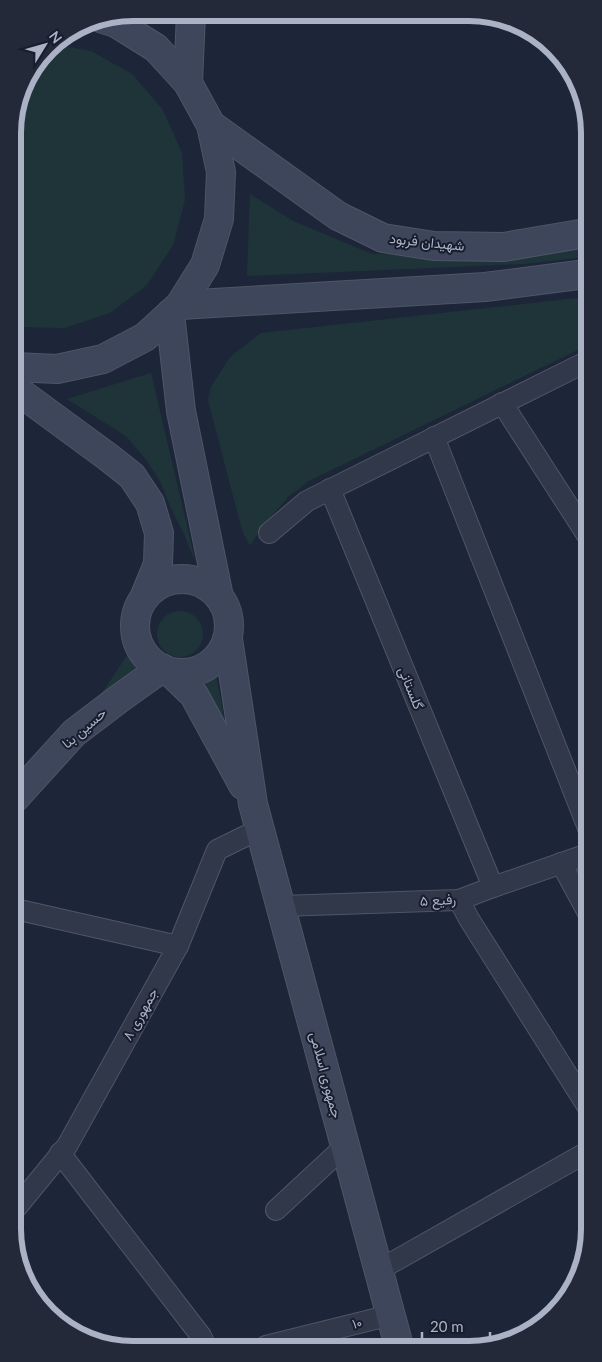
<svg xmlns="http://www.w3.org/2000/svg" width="602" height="1362" viewBox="0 0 602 1362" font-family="Lato,Vazirmatn,sans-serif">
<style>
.green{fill:#1f3439}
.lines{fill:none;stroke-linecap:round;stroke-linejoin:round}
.street-casing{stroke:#4f5567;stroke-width:22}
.secondary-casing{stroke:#4f5567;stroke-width:30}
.street{stroke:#313849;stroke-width:20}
.secondary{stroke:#3e465c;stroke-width:28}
.labels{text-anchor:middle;stroke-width:4;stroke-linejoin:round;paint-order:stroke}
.street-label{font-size:14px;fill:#abb2c6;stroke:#171d2d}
.rim{fill:none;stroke:#abb2c6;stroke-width:6}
</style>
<rect width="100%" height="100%" fill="#1d2638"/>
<g class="green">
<path d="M 52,44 L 91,51 L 132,74 L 163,110 L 182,153 L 185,200 L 173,245 L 147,285 L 110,313 L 65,328 L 18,327 L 13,326 L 13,125 L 25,80 Z"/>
<path d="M 250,194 L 293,221 L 372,254 L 523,252 L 586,245 L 586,257 L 524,264 L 247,276 Z"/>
<path d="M 586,297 L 586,346 L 309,481 L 288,497 L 266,523 L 250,545 L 244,535 L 239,519 L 208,400 L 211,387 L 230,357 L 261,333 Z"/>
<path d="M 151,373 L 196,564 L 184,534 L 170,506 L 160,481 L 147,461 L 126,436 L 67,399 Z"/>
<circle cx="180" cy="634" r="23"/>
<path d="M 128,654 L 144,674 L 92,708 Z"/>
<path d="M 216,676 L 227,733 L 195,683 L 207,680 Z"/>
</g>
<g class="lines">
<defs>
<g id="street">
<path d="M 502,403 L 587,535"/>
<path d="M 434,437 L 588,828"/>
<path d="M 330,489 L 493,887"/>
<path d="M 269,533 L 307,501 L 586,362"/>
<path d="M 561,863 L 588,913"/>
<path d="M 459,900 L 469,919 L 589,1109"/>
<path d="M 281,906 L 459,900 L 493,887 L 588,854"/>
<path d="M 15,909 L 178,946"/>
<path d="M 60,1153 L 201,1336 L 206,1347"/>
<path d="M 17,1207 L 67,1146 L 178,946 L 217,850 L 260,829"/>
<path d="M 276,1210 L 345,1146"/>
<path d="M 379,1270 L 589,1151"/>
<path d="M 266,1346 L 391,1315"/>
</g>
<g id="secondary">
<path d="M 188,83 L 191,13"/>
<path d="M 211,125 L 338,216 L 383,238 L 434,246 L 504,247 L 586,233"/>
<path d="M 180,305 L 485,287 L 586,274"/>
<path d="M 170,314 L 181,411 L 219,597"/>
<path d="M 14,367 L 57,369 L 103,359 L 145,337 L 180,305 L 205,265 L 219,219 L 221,172 L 211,125 L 188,83 L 156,48 L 116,23 L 103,19"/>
<path d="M 14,388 L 108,457 L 132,476 L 150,503 L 159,533 L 158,564 L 144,598"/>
<circle cx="182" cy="626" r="47"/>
<path d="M 228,639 L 253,804 L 399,1346"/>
<path d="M 170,672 L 194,695 L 243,785"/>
<path d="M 15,798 L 74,733 L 120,698 L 162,668"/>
</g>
</defs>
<use href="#street" class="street-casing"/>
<use href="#secondary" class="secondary-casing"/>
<use href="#street" class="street"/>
<use href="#secondary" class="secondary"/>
</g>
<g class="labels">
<g class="street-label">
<text transform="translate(427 242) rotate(6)" y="5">شهيدان فربود</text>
<text transform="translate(411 688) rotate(68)" y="5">گلستانی</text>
<text transform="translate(84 728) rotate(-41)" y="5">حسین بنا</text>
<text transform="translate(438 900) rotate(-3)" y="5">رفیع ۵</text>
<text transform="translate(140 1014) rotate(-61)" y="5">جمهوری ۸</text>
<text transform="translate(326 1075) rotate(75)" y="5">جمهوری اسلامی</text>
<text transform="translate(357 1323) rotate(-14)" y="5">۱۰</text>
</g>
</g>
<path d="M0 0H602V1362H0ZM133 21H469A112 112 0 0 1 581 133V1229A112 112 0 0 1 469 1341H133A112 112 0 0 1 21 1229V133A112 112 0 0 1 133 21Z" fill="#232939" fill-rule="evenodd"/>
<path class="rim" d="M133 21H469A112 112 0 0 1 581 133V1229A112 112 0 0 1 469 1341H133A112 112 0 0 1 21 1229V133A112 112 0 0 1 133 21Z"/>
<g transform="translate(45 45) rotate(53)" stroke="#171d2d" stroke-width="4" paint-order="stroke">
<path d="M0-4L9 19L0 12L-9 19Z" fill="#abb2c6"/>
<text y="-8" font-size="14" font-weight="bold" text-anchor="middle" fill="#abb2c6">N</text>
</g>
<path d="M422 1332v8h68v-8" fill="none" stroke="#abb2c6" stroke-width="2.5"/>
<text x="430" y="1332" font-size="15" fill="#abb2c6" stroke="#171d2d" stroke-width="4" paint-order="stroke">20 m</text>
</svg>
